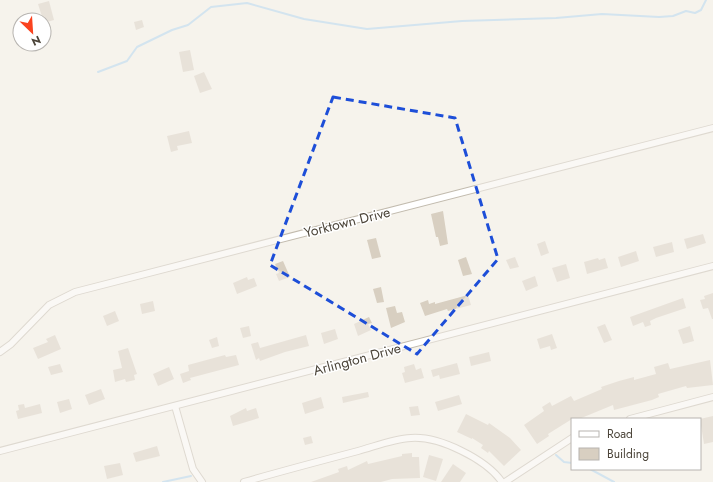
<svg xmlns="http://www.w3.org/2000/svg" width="713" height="482" viewBox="0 0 713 482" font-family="Jost,sans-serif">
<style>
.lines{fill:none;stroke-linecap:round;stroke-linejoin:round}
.stream{stroke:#a9d3f1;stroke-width:2}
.building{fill:#d8cfc1}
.minor-casing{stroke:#c2bbae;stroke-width:8}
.minor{stroke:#fff;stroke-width:6}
.marked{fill:none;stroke:#1d4ed8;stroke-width:3;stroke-dasharray:8 5;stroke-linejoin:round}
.labels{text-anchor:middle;stroke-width:3;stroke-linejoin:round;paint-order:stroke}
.street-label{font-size:14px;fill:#4b4439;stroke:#fff}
</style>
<rect width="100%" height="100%" fill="#f6f3ec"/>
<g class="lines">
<g class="stream">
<path d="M 98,72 L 127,61 L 137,47 L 172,30 L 188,25 L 211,7 L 247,3 L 304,19 L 367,29 L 462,21 L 556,18 L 602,14 L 659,17 L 673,16 L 686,11 L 695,13 L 701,10 L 706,0"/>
<path d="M 556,455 L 564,462 L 572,463"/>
<path d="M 590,469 L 614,482"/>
<path d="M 163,482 L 191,476"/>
</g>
</g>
<g class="building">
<path d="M 49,1 L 54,20 L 44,23 L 38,4 Z"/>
<path d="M 142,20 L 144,27 L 136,30 L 134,22 Z"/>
<path d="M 190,50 L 194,70 L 183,72 L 179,52 Z"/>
<path d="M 204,72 L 212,89 L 200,93 L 194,76 Z"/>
<path d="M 189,131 L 192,143 L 177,146 L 178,150 L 171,152 L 167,136 Z"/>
<path d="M 443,211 L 448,244 L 440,246 L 438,237 L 436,237 L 431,214 Z"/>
<path d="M 703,234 L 706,243 L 687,249 L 684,239 Z"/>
<path d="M 376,238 L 381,257 L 372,259 L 367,240 Z"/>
<path d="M 545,241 L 549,253 L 541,256 L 537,244 Z"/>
<path d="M 672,242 L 674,252 L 656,257 L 653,247 Z"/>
<path d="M 636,251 L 639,261 L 621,267 L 618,257 Z"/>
<path d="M 466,257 L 472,274 L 463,276 L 458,260 Z"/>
<path d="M 515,257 L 519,267 L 510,269 L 506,260 Z"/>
<path d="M 598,258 L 599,260 L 605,258 L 608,268 L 587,274 L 584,262 Z"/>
<path d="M 283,261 L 290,277 L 279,281 L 276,274 L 279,273 L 275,264 Z"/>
<path d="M 566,264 L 570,278 L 557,282 L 552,268 Z"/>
<path d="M 535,276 L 538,286 L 526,291 L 522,281 Z"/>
<path d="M 247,277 L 248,280 L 254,278 L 257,286 L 237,294 L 233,283 Z"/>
<path d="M 381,287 L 384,302 L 377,303 L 373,289 Z"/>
<path d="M 713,293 L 713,319 L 712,319 L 708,308 L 703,309 L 700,300 L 705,299 L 704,296 Z"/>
<path d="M 468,295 L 471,305 L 448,311 L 447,309 L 425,316 L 420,303 L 428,300 L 429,304 L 435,302 L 435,304 Z"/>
<path d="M 683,298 L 686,308 L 656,318 L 650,321 L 651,325 L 645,327 L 643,322 L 633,326 L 630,317 Z"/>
<path d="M 153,301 L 155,311 L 142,314 L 140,304 Z"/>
<path d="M 395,306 L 397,313 L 402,312 L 405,322 L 391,328 L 386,308 Z"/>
<path d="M 115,311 L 119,321 L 107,326 L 103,316 Z"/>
<path d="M 369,317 L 372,323 L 368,324 L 371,330 L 358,336 L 354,324 Z"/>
<path d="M 605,324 L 612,340 L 604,343 L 597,327 Z"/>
<path d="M 249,326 L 251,336 L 243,338 L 240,328 Z"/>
<path d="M 690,326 L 694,341 L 683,344 L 678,330 Z"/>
<path d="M 335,329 L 338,339 L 324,344 L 321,333 Z"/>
<path d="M 552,334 L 557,348 L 551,350 L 550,346 L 540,349 L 537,339 Z"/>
<path d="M 55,335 L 61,349 L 38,359 L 33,348 L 48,342 L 46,339 Z"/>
<path d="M 306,335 L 309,346 L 285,352 L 260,361 L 259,358 L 256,360 L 251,344 L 258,342 L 260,348 Z"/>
<path d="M 217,337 L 219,346 L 212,348 L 209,340 Z"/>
<path d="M 128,348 L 137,374 L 134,375 L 135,380 L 126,382 L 125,379 L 115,382 L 113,370 L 122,368 L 118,351 Z"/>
<path d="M 489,352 L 491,361 L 471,366 L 469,357 Z"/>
<path d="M 225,355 L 226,357 L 236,355 L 239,365 L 190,378 L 191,380 L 183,383 L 180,374 L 189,371 L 188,365 Z"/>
<path d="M 710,360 L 713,385 L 687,388 L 686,386 L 658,394 L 659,397 L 652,400 L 614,410 L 613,405 L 579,419 L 572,419 L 548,434 L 549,436 L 537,444 L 524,425 L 544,411 L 542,407 L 550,402 L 552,406 L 571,396 L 574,401 L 602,389 L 601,387 L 619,381 L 634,377 L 634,380 L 656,374 L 654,367 L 668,363 L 670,369 Z"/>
<path d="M 457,363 L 460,374 L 440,379 L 439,375 L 433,377 L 431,370 Z"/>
<path d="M 60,364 L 63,372 L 51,375 L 48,367 Z"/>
<path d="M 414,364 L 416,370 L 421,368 L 424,378 L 405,383 L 402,373 L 405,372 L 404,367 Z"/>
<path d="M 169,367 L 174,379 L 158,386 L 153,374 Z"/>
<path d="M 101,389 L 105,399 L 89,405 L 85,395 Z"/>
<path d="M 368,392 L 369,397 L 343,403 L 342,397 Z"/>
<path d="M 459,395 L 462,404 L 438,411 L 435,402 Z"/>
<path d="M 321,397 L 324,408 L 305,414 L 302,403 Z"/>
<path d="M 69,399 L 72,409 L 60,413 L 57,402 Z"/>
<path d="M 24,404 L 25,408 L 40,404 L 42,413 L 18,419 L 16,411 L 19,410 L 18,405 Z"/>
<path d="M 418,406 L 420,415 L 411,416 L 409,407 Z"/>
<path d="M 246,408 L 247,411 L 256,408 L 259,418 L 233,426 L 230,416 Z"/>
<path d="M 466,414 L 488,425 L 489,423 L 510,438 L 521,450 L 504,466 L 489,451 L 488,453 L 481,448 L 483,445 L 472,438 L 472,439 L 457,432 Z"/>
<path d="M 713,416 L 713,442 L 704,444 L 700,419 Z"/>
<path d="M 311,436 L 313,443 L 305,445 L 303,438 Z"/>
<path d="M 157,446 L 160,456 L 136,462 L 133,453 Z"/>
<path d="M 412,453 L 412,457 L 419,457 L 420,478 L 392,479 L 381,482 L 311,482 L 339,472 L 338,469 L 347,466 L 348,470 L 367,461 L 368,464 L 402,456 L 402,454 Z"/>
<path d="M 429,455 L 443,459 L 436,481 L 423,477 Z"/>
<path d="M 120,463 L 123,475 L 107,479 L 104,466 Z"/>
<path d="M 453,464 L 466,473 L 460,482 L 441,482 Z"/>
</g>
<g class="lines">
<defs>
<g id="minor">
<path d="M 0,352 L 11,344 L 49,305 L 75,292 L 713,128"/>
<path d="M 175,406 L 193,469 L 202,482"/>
<path d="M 630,419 L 713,397"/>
<path d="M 0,451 L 713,266"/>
<path d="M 244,482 C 282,471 320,461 358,451 C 376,446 393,439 411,438 C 439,436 486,459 502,482"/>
<path d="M 505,482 L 572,438"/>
</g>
</defs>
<use href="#minor" class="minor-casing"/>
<use href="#minor" class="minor"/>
</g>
<path d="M0 0H713V482H0ZM 333,97 L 455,118 L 498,259 L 417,354 L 270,265 Z" fill="#f6f3ec" fill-opacity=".55" fill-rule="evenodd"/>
<path class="marked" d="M 333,97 L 455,118 L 498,259 L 417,354 L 270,265 Z"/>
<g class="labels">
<g class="street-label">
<text transform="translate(347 222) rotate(-14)" y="5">Yorktown Drive</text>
<text transform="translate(357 359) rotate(-15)" y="5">Arlington Drive</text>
</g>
</g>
<rect x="571" y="418" width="130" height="52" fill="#ffffff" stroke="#b7b4b0"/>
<rect x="579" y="431" width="20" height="6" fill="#ffffff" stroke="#b7b4b0"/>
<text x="607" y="438" font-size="12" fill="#4b4439">Road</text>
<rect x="579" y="448" width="20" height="12" fill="#d8cfc1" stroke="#b7b4b0"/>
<text x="607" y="458" font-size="12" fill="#4b4439">Building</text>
<g transform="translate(32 32) rotate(155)"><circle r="19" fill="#ffffff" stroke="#b7b4b0"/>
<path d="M0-3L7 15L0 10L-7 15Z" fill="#fa431f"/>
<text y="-6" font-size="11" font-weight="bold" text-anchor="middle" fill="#4b4439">N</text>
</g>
</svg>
